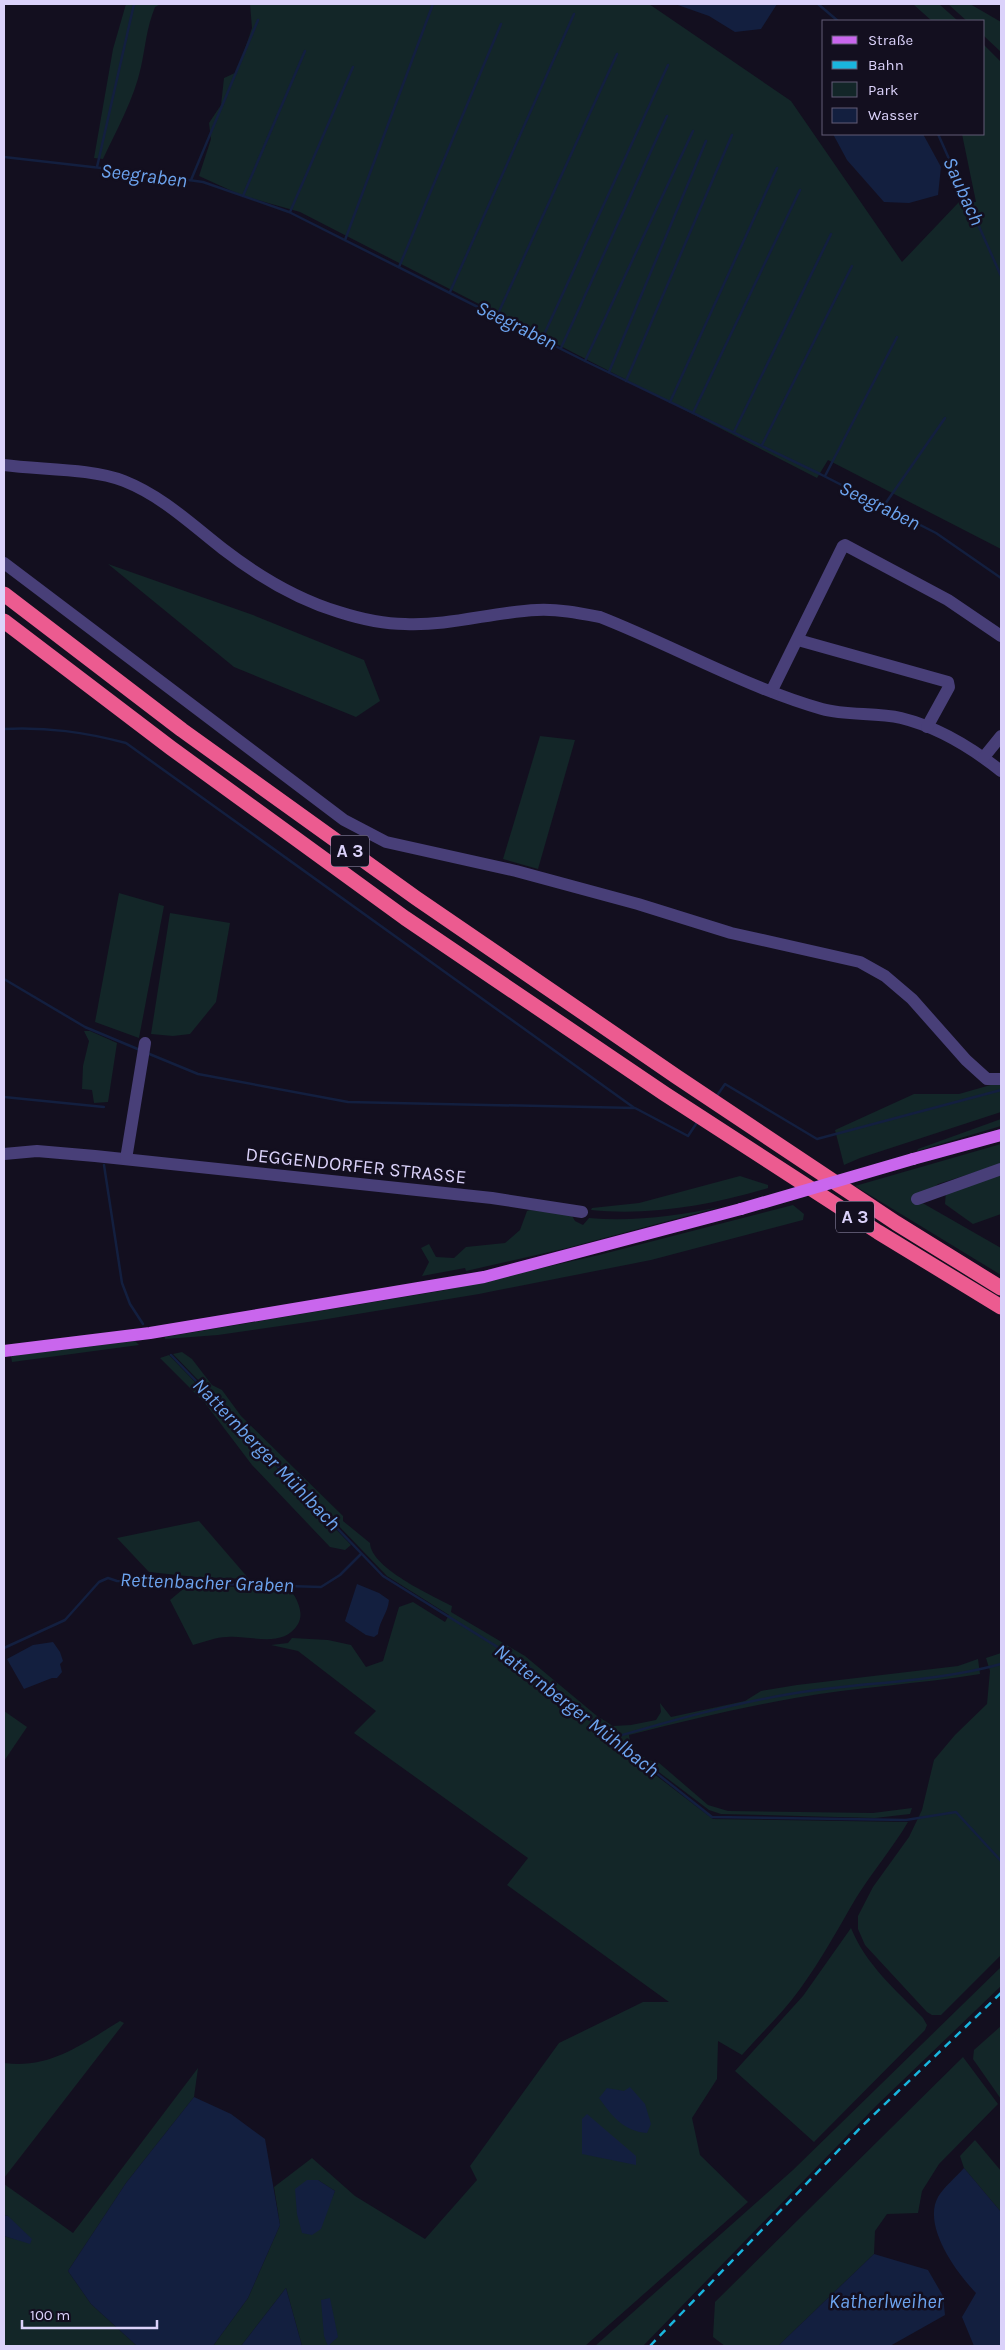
<svg xmlns="http://www.w3.org/2000/svg" width="1005" height="2350" viewBox="0 0 1005 2350" font-family="Karla,sans-serif">
<style>
.green{fill:#132628;fill-rule:evenodd}
.water{fill:#131f3f}
.lines{fill:none;stroke-linecap:round;stroke-linejoin:round}
.stream{stroke:#131f3f;stroke-width:2.5}
.minor{stroke:#483f78;stroke-width:12}
.major{stroke:#c966ed;stroke-width:12}
.highway{stroke:#ec5b90;stroke-width:15}
.rail{stroke:#1ab5de;stroke-width:2.5;stroke-dasharray:8 6;stroke-linecap:butt}
.major-bridge{stroke:#c966ed;stroke-width:12}
.labels{text-anchor:middle;stroke-width:5;stroke-linejoin:round;paint-order:stroke}
.shield{fill:#130f1f;stroke:#9f98b8;stroke-width:1}
.shield-label{font-size:18px;font-weight:bold;fill:#dbd2fa}
.street-label{font-size:19px;fill:#dbd2fa;stroke:#130f1f}
.water-label{font-size:20px;font-style:italic;fill:#6ca3ee;stroke:#130f1f}
</style>
<rect width="100%" height="100%" fill="#130f1f"/>
<g class="green">
<path d="M 126,4 L 161,4 L 155,7 C 146,30 146,44 141,67 C 134,99 117,129 103,159 L 94,158 L 113,49 Z"/>
<path d="M 250,4 L 649,4 L 791,101 L 902,262 L 959,202 L 976,202 L 962,134 L 984,134 L 984,45 L 1001,62 L 1001,549 L 828,460 L 817,478 L 300,212 L 243,196 L 199,176 L 211,139 L 209,123 L 221,105 L 224,78 L 237,72 L 252,28 Z"/>
<path d="M 913,4 L 939,4 L 958,21 L 932,21 Z"/>
<path d="M 948,4 L 970,4 L 1001,22 L 1001,52 L 984,36 L 984,21 L 967,21 Z"/>
<path d="M 108,564 L 253,615 L 364,660 L 380,701 L 356,717 L 234,667 Z"/>
<path d="M 540,736 L 575,740 L 538,869 L 503,859 Z"/>
<path d="M 119,893 L 164,906 L 139,1038 L 95,1022 Z"/>
<path d="M 170,913 L 230,923 L 216,1002 L 190,1034 L 173,1036 L 151,1034 Z"/>
<path d="M 84,1031 L 90,1031 L 117,1043 L 108,1102 L 94,1103 L 92,1090 L 82,1089 L 83,1066 L 89,1041 Z"/>
<path d="M 1001,1082 L 1001,1112 L 860,1158 L 844,1165 L 835,1130 L 914,1094 L 959,1094 Z"/>
<path d="M 1001,1119 L 1001,1126 L 917,1151 L 918,1149 Z"/>
<path d="M 1001,1144 L 1001,1164 L 938,1184 L 919,1201 L 1001,1248 L 1001,1275 L 855,1186 Z"/>
<path d="M 1001,1173 L 1001,1214 L 973,1224 L 945,1204 L 946,1191 Z"/>
<path d="M 740,1176 L 768,1185 L 768,1188 C 711,1205 650,1216 591,1210 L 592,1208 L 639,1203 Z"/>
<path d="M 793,1205 L 804,1214 L 803,1220 L 651,1260 L 479,1294 L 315,1321 L 218,1335 L 165,1339 L 165,1337 L 446,1290 L 599,1255 Z"/>
<path d="M 720,1207 L 567,1248 L 466,1271 L 465,1268 L 422,1276 L 429,1262 L 421,1248 L 429,1244 L 436,1257 L 454,1258 L 466,1247 L 505,1243 L 520,1230 L 527,1211 L 530,1210 L 571,1214 L 575,1221 L 583,1225 L 589,1218 C 633,1222 676,1216 720,1207 Z"/>
<path d="M 135,1341 L 139,1345 L 12,1362 L 11,1356 Z"/>
<path d="M 182,1352 L 192,1359 L 212,1385 L 222,1390 L 241,1416 L 343,1516 L 343,1521 L 370,1543 C 371,1568 431,1595 452,1606 L 451,1612 L 525,1656 L 597,1716 L 613,1726 L 631,1725 L 656,1720 L 661,1712 L 660,1703 L 671,1717 L 745,1701 L 761,1691 L 797,1685 L 958,1666 L 978,1659 L 980,1674 C 919,1684 856,1687 795,1698 C 739,1708 684,1721 629,1735 C 630,1749 644,1761 658,1762 L 708,1805 L 728,1811 L 873,1813 L 912,1808 L 910,1814 L 875,1818 L 721,1814 L 709,1810 L 647,1763 L 645,1767 L 713,1819 L 908,1822 C 892,1849 872,1872 856,1898 C 838,1929 821,1960 800,1989 C 783,2013 761,2033 742,2055 L 718,2041 L 717,2079 L 692,2118 L 700,2155 L 748,2202 L 585,2346 L 302,2346 L 286,2288 L 241,2346 L 213,2346 L 248,2298 L 280,2225 L 274,2187 L 312,2158 L 355,2196 L 425,2239 L 477,2180 L 470,2166 L 559,2043 L 643,2002 L 669,2002 L 507,1885 L 528,1858 L 354,1733 L 376,1711 L 298,1651 L 271,1645 L 288,1643 L 292,1638 L 328,1640 L 351,1645 L 366,1667 L 383,1661 L 399,1607 L 413,1602 L 445,1622 L 449,1615 L 387,1576 L 173,1354 ZM 318,2180 L 335,2191 L 329,2205 Z"/>
<path d="M 169,1355 L 351,1545 L 345,1550 L 330,1547 L 252,1465 L 205,1403 L 160,1358 Z"/>
<path d="M 199,1521 L 249,1579 L 196,1577 L 149,1572 L 117,1538 Z"/>
<path d="M 188,1585 L 223,1586 L 292,1592 C 298,1601 304,1614 298,1624 C 283,1649 251,1635 227,1637 C 216,1637 204,1642 193,1645 L 170,1600 Z"/>
<path d="M 1001,1653 L 1001,1955 L 941,2015 L 932,2015 L 927,2012 L 865,1945 L 858,1929 L 858,1916 L 873,1887 L 909,1837 L 922,1810 L 934,1760 L 955,1735 L 987,1704 L 990,1671 L 986,1658 Z"/>
<path d="M 4,1711 L 27,1727 L 4,1761 Z"/>
<path d="M 851,1928 C 866,1965 896,1990 923,2018 L 927,2025 L 925,2030 L 814,2142 L 735,2071 L 803,1996 Z"/>
<path d="M 1001,1967 L 1001,1986 L 876,2106 L 643,2346 L 595,2346 L 793,2170 Z"/>
<path d="M 120,2021 L 124,2023 L 4,2178 L 4,2063 C 51,2069 82,2044 120,2021 Z"/>
<path d="M 1001,2026 L 1001,2099 L 973,2059 L 974,2050 Z"/>
<path d="M 963,2057 L 998,2104 L 939,2164 L 922,2191 L 918,2213 L 887,2214 L 875,2231 L 874,2254 L 778,2346 L 725,2346 L 713,2337 L 715,2302 Z"/>
<path d="M 198,2068 L 194,2097 L 126,2183 L 68,2271 L 91,2304 L 137,2346 L 4,2346 L 4,2236 L 30,2243 L 8,2216 L 4,2215 L 4,2184 L 73,2233 Z"/>
<path d="M 975,2140 L 1001,2171 L 1001,2212 L 964,2168 L 960,2156 Z"/>
</g>
<g class="water">
<path d="M 675,4 L 777,4 L 761,29 L 735,32 L 709,16 Z"/>
<path d="M 833,134 L 923,134 L 941,167 L 938,195 L 909,203 L 884,202 L 847,160 Z"/>
<path d="M 357,1584 L 379,1593 L 389,1600 C 388,1613 379,1621 378,1634 L 374,1637 L 366,1635 L 345,1621 Z"/>
<path d="M 53,1642 L 60,1652 L 63,1661 L 60,1664 L 62,1672 L 57,1678 L 52,1678 L 24,1689 L 7,1659 L 33,1645 Z"/>
<path d="M 630,2087 L 645,2104 L 651,2124 L 647,2133 C 623,2131 612,2116 599,2098 L 607,2088 L 624,2091 Z"/>
<path d="M 194,2097 L 231,2114 L 265,2139 L 280,2225 L 248,2298 L 213,2346 L 137,2346 L 91,2304 L 68,2271 L 126,2183 Z"/>
<path d="M 587,2114 L 636,2156 L 636,2165 L 582,2154 L 582,2119 Z"/>
<path d="M 964,2168 L 1001,2212 L 1001,2346 L 974,2346 L 962,2317 L 976,2293 C 957,2273 922,2226 938,2197 C 944,2187 956,2177 964,2168 Z"/>
<path d="M 307,2180 L 318,2180 L 335,2191 L 321,2229 L 312,2235 L 302,2233 L 297,2214 L 295,2189 Z"/>
<path d="M 4,2215 L 8,2216 L 32,2239 L 30,2244 L 4,2236 Z"/>
<path d="M 874,2254 L 928,2270 L 943,2296 L 945,2315 L 890,2346 L 778,2346 Z"/>
<path d="M 286,2288 L 302,2346 L 241,2346 Z"/>
<path d="M 330,2298 L 338,2337 L 328,2346 L 324,2336 L 321,2300 Z"/>
</g>
<g class="lines">
<g class="stream">
<path d="M 818,4 L 838,21"/>
<path d="M 938,134 L 1001,276"/>
<path d="M 4,157 L 101,168 L 203,182 L 289,212 L 585,361 L 820,474 L 936,533 L 1001,578"/>
<path d="M 97,167 L 134,4"/>
<path d="M 191,180 L 258,20"/>
<path d="M 243,196 L 305,51"/>
<path d="M 290,212 L 353,67"/>
<path d="M 345,240 L 433,4"/>
<path d="M 399,267 L 501,24"/>
<path d="M 450,292 L 574,14"/>
<path d="M 497,316 L 617,54"/>
<path d="M 542,339 L 668,65"/>
<path d="M 561,348 L 667,116"/>
<path d="M 585,361 L 693,131"/>
<path d="M 609,372 L 706,141"/>
<path d="M 626,381 L 732,135"/>
<path d="M 670,402 L 777,168"/>
<path d="M 693,413 L 800,190"/>
<path d="M 734,432 L 831,234"/>
<path d="M 762,445 L 852,266"/>
<path d="M 825,476 L 897,337"/>
<path d="M 883,507 L 945,418"/>
<path d="M 4,729 C 48,727 84,732 126,743 L 633,1107"/>
<path d="M 4,979 L 85,1027 L 140,1050"/>
<path d="M 147,1053 L 198,1074 L 348,1102 L 635,1108 L 688,1136 L 698,1121"/>
<path d="M 4,1097 L 104,1107"/>
<path d="M 716,1097 L 725,1084 L 817,1139 L 1001,1090"/>
<path d="M 104,1165 L 122,1283 L 130,1304 L 143,1324"/>
<path d="M 171,1355 L 383,1576 L 525,1664 L 612,1738 L 712,1817 L 906,1820 L 956,1812 L 1001,1861"/>
<path d="M 4,1648 L 65,1620 L 99,1582 L 108,1578 L 117,1581 L 321,1587 L 340,1575 L 361,1554"/>
<path d="M 612,1738 C 670,1721 730,1704 790,1694 C 860,1682 932,1683 1001,1664"/>
</g>
<g class="minor">
<path d="M 4,465 C 40,470 90,468 124,481 C 162,496 191,524 223,549 C 258,576 296,599 339,612 C 361,619 382,624 405,624 C 450,626 493,612 537,610 C 559,609 579,613 600,617 C 674,646 745,687 822,709 C 847,716 876,712 901,718 C 938,727 972,748 1001,771"/>
<path d="M 4,563 L 344,820 L 386,842 L 516,871 L 638,904 L 731,933 L 860,962 L 885,976 L 912,999 L 966,1060 L 987,1079 L 1001,1079"/>
<path d="M 798,640 L 948,682 L 949,687 L 927,727"/>
<path d="M 773,692 L 773,688 L 843,546 L 845,545 L 948,600 L 1001,636"/>
<path d="M 984,757 L 1001,736"/>
<path d="M 4,1154 L 37,1151 L 95,1156 L 492,1198 L 582,1212"/>
<path d="M 126,1159 L 145,1043"/>
<path d="M 917,1199 L 1001,1169"/>
</g>
<g class="major">
<path d="M 913,1159 L 1001,1135"/>
<path d="M 4,1351 L 150,1333 L 484,1277 L 741,1209"/>
</g>
<g class="highway">
<path d="M 4,594 L 182,730 L 416,898 L 677,1077 L 896,1223 L 1001,1288"/>
<path d="M 4,621 L 171,748 L 405,918 L 665,1094 L 878,1232 L 1001,1307"/>
</g>
<path class="rail" d="M 650,2346 L 862,2126 L 1001,1993"/>
<path class="major-bridge" d="M 741,1209 L 913,1159"/>
</g>
<g class="labels">
<g class="shield">
<rect x="331" y="835.5" width="38" height="31" rx="4"/>
<rect x="836" y="1201.5" width="38" height="31" rx="4"/>
</g>
<g class="shield-label">
<text x="350" y="857">A 3</text>
<text x="855" y="1223">A 3</text>
</g>
<g class="street-label">
<text transform="translate(356 1165) rotate(6)" y="7">DEGGENDORFER STRASSE</text>
</g>
<g class="water-label">
<text transform="translate(144 175) rotate(7)" y="7">Seegraben</text>
<text transform="translate(964 191) rotate(66)" y="7">Saubach</text>
<text transform="translate(517 325) rotate(26)" y="7">Seegraben</text>
<text transform="translate(880 505) rotate(26)" y="7">Seegraben</text>
<text transform="translate(267 1454) rotate(46)" y="7">Natternberger Mühlbach</text>
<text transform="translate(207 1582) rotate(2)" y="7">Rettenbacher Graben</text>
<text transform="translate(577 1710) rotate(38)" y="7">Natternberger Mühlbach</text>
<text x="886" y="2308">Katherlweiher</text>
</g>
</g>
<rect width="1005" height="2350" fill="none" stroke="#dbd2fa" stroke-width="10"/>
<rect x="822" y="20" width="162" height="115" fill="#130f1f" stroke="#635d77"/>
<rect x="832" y="36" width="25" height="8" fill="#c966ed" stroke="#635d77"/>
<text x="868" y="45" font-size="15" fill="#dbd2fa">Straße</text>
<rect x="832" y="61" width="25" height="8" fill="#1ab5de" stroke="#635d77"/>
<text x="868" y="70" font-size="15" fill="#dbd2fa">Bahn</text>
<rect x="832" y="82" width="25" height="15" fill="#132628" stroke="#635d77"/>
<text x="868" y="95" font-size="15" fill="#dbd2fa">Park</text>
<rect x="832" y="108" width="25" height="15" fill="#131f3f" stroke="#635d77"/>
<text x="868" y="120" font-size="15" fill="#dbd2fa">Wasser</text>
<path d="M22 2320v8h135v-8" fill="none" stroke="#dbd2fa" stroke-width="2.5"/>
<text x="30" y="2320" font-size="15" fill="#dbd2fa" stroke="#130f1f" stroke-width="4" paint-order="stroke">100 m</text>
</svg>
